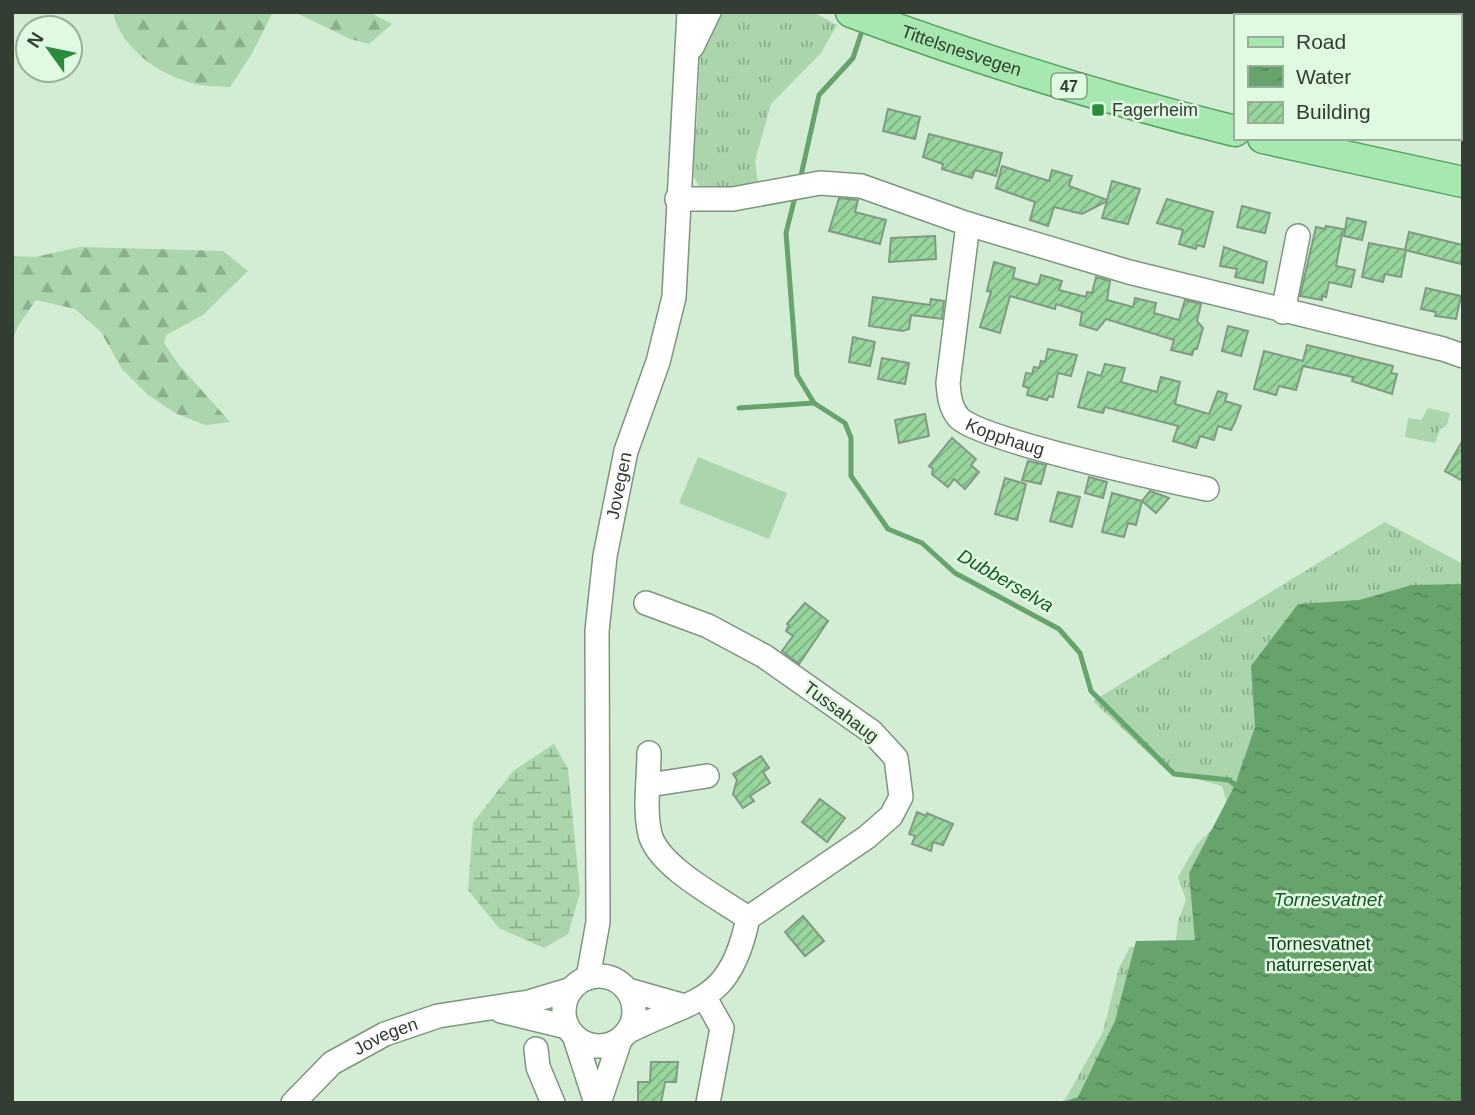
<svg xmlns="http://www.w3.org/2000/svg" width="1475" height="1115" viewBox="0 0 1475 1115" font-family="Helvetica,sans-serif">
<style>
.grass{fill:url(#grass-tufts)}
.forest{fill:url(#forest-firs)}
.wetland{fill:url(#wetland-marsh)}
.garden{fill:#aad5ad}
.water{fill:url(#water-ripples)}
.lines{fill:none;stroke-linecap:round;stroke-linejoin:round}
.stream{stroke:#66a46c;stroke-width:5}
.building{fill:url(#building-hatch);stroke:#819a83;stroke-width:2}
.minor-casing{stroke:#7d967e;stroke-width:26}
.major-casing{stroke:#57a261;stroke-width:33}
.minor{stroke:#fff;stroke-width:23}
.major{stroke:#a6e8af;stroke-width:30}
.poi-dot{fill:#2b8b3d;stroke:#dffae1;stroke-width:2.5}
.labels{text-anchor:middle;stroke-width:5;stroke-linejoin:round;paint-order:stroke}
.shield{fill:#dffae1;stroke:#677667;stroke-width:2}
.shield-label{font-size:16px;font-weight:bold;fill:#333d33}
.street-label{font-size:18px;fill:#333d33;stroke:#dffae1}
.poi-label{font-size:18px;fill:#333d33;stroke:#dffae1;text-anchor:start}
.park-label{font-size:18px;fill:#0f3d18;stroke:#dffae1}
.water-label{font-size:19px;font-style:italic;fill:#175a24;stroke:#dffae1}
</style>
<defs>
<pattern id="grass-tufts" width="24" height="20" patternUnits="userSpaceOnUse" patternTransform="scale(1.75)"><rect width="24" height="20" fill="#aad5ad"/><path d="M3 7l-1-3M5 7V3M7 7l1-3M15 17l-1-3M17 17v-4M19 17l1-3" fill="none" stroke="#8bae8d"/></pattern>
<pattern id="forest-firs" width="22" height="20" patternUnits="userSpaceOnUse" patternTransform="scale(1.75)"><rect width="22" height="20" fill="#aad5ad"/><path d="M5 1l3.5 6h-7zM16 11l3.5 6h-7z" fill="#8bae8d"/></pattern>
<pattern id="wetland-marsh" width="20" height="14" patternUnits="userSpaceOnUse" patternTransform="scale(1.75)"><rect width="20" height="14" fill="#aad5ad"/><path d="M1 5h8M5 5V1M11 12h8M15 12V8" fill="none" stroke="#8bae8d"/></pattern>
<pattern id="water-ripples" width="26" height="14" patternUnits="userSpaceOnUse" patternTransform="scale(1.75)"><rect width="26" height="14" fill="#66a46c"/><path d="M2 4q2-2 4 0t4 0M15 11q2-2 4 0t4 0" fill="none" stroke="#558759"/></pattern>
<pattern id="building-hatch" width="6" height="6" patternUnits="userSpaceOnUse" patternTransform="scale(1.75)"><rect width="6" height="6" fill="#97d69c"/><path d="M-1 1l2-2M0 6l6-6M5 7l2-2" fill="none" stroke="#7caf80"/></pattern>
</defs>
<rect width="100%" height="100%" fill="#d2edd4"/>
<g class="grass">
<path d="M 722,12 L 813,12 L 837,25 L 821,53 L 771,104 L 755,161 L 758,183 L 711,192 L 699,186 L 693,175 L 691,142 L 697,124 L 700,57 Z"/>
<path d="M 1428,408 L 1450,413 L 1447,425 L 1440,429 L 1435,443 L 1405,437 L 1408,418 L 1421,420 Z"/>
<path d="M 1385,522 L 1463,564 L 1463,1103 L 1060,1103 L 1066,1098 L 1103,1032 L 1119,968 L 1130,947 L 1175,948 L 1178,921 L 1186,900 L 1178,877 L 1197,844 L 1216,826 L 1228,807 L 1222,786 L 1167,771 L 1093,701 Z"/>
</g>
<g class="forest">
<path d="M 113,12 L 273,12 L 251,55 L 230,87 C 219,86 207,87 196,84 C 162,77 120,48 113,12 Z"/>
<path d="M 294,12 L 369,12 L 392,24 L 369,44 L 350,39 Z"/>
<path d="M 80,247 L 223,251 L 248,271 L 203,315 L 166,335 L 164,343 L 179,365 L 230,422 L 206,425 L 177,414 L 148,395 L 122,369 L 101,332 L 75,309 L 36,300 L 18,326 L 12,341 L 12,256 L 35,257 Z"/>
</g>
<path class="wetland" d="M 554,744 L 568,769 L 580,893 L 568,934 L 544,948 L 499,928 L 468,890 L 473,823 L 513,771 Z"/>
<path class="garden" d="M 698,457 L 787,493 L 769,539 L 679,503 Z"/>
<path class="water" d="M 1463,584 L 1463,1103 L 1061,1103 L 1078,1097 L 1115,1021 L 1136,941 L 1195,940 L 1189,873 L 1235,785 L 1255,727 L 1251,666 L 1298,604 L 1359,600 L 1412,585 Z"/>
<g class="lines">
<g class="stream">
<path d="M 800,180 L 819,95 L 853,58 L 864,25"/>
<path d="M 796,193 L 786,233 L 797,375 L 814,403 L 845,423 L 851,438 L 851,476 L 888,529 L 922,543 L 955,573 L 1059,629 L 1080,653 L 1091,691 L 1174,774 L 1229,780 L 1235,785"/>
<path d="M 739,408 L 814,403"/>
</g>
</g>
<g class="building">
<path d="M 888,109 L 920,117 L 915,139 L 883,131 Z"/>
<path d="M 929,134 L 1002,153 L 996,176 L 975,170 L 972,178 L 942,169 L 943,164 L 923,157 Z"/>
<path d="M 1002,166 L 1049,181 L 1052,170 L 1072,176 L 1069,186 L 1107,200 L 1112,181 L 1140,189 L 1128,224 L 1102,218 L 1107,201 L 1082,214 L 1054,207 L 1048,226 L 1030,220 L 1035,202 L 996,188 Z"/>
<path d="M 839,198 L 858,200 L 855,212 L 886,220 L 880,244 L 829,231 Z"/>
<path d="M 1167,199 L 1213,212 L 1204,247 L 1197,245 L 1196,249 L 1179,244 L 1183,230 L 1157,223 Z"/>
<path d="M 1242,206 L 1270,213 L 1265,233 L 1237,227 Z"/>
<path d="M 1347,218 L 1366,222 L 1362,240 L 1344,236 Z"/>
<path d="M 1326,226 L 1343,229 L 1336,266 L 1355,270 L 1351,287 L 1329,282 L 1326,297 L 1322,296 L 1322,300 L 1300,296 L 1316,227 L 1325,229 Z"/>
<path d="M 1409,232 L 1463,245 L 1461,264 L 1405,250 Z"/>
<path d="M 935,236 L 936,259 L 889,262 L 891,238 Z"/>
<path d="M 1369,243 L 1406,250 L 1401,277 L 1385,274 L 1383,282 L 1362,277 Z"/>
<path d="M 1224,247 L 1267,262 L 1263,283 L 1235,277 L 1237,269 L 1220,266 Z"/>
<path d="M 994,262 L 1015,268 L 1013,278 L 1038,285 L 1041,275 L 1062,281 L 1059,290 L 1086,297 L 1087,292 L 1092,293 L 1096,277 L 1110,281 L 1107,300 L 1133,307 L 1135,298 L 1156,303 L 1154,313 L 1179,320 L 1185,300 L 1201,304 L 1197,321 L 1203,328 L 1197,349 L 1194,349 L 1192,355 L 1171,350 L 1174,340 L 1106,319 L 1097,330 L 1080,325 L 1082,312 L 1056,304 L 1055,309 L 1010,296 L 1000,333 L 980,327 L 991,292 L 987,291 Z"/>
<path d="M 1426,288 L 1461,296 L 1456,319 L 1435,316 L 1436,312 L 1421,309 Z"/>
<path d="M 873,297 L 930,305 L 931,299 L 944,301 L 942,319 L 911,315 L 909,329 L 903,331 L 869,326 Z"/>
<path d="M 1228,326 L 1248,331 L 1241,356 L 1222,351 Z"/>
<path d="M 853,337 L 875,342 L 870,366 L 849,362 Z"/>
<path d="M 1307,345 L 1393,366 L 1391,373 L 1397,374 L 1392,394 L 1352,381 L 1353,377 L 1303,366 L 1296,390 L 1279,386 L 1276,395 L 1254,389 L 1264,351 L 1303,361 Z"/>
<path d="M 1048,349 L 1077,355 L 1071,376 L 1058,373 L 1053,397 L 1049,396 L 1047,400 L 1027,395 L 1029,388 L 1023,386 L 1026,373 L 1032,374 L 1034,367 L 1039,368 L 1041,361 L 1045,362 Z"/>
<path d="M 882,358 L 909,363 L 905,384 L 878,379 Z"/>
<path d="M 1105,364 L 1125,368 L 1121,382 L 1157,392 L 1161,377 L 1180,382 L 1175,404 L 1209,414 L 1218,391 L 1227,394 L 1225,401 L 1241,406 L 1235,422 L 1231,430 L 1218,426 L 1214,440 L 1200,436 L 1196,448 L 1173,441 L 1178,426 L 1105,407 L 1103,413 L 1078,407 L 1088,372 L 1101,376 Z"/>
<path d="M 925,414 L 929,436 L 899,443 L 895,420 Z"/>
<path d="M 952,438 L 976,459 L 971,465 L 979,472 L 965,489 L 954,479 L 948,487 L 944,484 L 932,474 L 933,469 L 929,466 Z"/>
<path d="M 1463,440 L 1463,481 L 1445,471 Z"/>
<path d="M 1028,461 L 1046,465 L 1041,484 L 1022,480 Z"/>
<path d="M 1089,477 L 1107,482 L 1103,498 L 1085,493 Z"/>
<path d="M 1005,478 L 1026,484 L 1017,520 L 995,514 Z"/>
<path d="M 1150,491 L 1169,498 L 1156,513 L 1142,501 L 1136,525 L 1128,523 L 1124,537 L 1102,532 L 1112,493 L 1142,501 Z"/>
<path d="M 1058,492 L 1080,497 L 1072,527 L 1050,521 Z"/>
<path d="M 805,603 L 828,621 L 799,664 L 782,651 L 793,636 L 786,631 L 789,625 L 787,624 Z"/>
<path d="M 761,756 L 769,768 L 763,772 L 770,783 L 750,796 L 754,801 L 743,808 L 733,794 L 737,780 L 733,774 Z"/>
<path d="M 820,799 L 845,818 L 827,842 L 802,822 Z"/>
<path d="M 917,812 L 926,816 L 927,813 L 953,824 L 943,845 L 933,842 L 931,851 L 912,844 L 915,836 L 909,834 Z"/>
<path d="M 803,916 L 824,941 L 805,956 L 785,932 Z"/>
<path d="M 651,1062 L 678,1062 L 676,1082 L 665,1082 L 661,1103 L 638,1103 L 638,1082 L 650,1082 Z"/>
</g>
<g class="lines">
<defs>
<g id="minor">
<path d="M 1373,12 L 1374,16"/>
<path d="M 692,47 L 709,12"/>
<path d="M 677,199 L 733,199 L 820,183 L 861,186 L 968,224 L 1129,272 L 1443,349 L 1463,356"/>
<path id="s1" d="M 968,224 L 948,383 C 949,395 950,408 959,418 C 984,441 1165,480 1207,489"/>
<path d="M 1283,312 L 1298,236"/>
<path d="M 649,753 C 649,778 644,810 650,834 C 658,867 721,899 748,918"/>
<path d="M 649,785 L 707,776"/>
<circle cx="599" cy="1011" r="35"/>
<path id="s2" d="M 588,978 L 598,922 L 597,631 L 605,556 L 626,451 L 658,362 L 674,297 L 689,12"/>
<path d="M 628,990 L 685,1006"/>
<path d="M 705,998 L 722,1028 L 708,1103"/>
<path d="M 501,1011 L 567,1027"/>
<path d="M 627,1032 C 696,997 730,1005 748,918 L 867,837 L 891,816 L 901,797 L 896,758 L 872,732 L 764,656 L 708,626 L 646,603"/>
<path d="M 575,1038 L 596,1103"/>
<path d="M 536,1049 L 538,1067 L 553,1103"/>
<path id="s3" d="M 293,1103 L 332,1063 L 385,1034 L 438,1016 L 529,1002 L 572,989"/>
<path d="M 599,1103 L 620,1040"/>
</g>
<g id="major">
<path id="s4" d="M 851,12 C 977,59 1105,99 1235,131"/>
<path d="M 1263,138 L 1463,182"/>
</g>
</defs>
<use href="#minor" class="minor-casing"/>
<use href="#major" class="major-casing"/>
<use href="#minor" class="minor"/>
<use href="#major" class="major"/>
</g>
<rect class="poi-dot" x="1091" y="103" width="14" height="14" rx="3.5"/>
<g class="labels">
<rect class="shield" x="1051.5" y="73.5" width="35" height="25" rx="5"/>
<g class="shield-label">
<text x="1069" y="92">47</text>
</g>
<g class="street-label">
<text dy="6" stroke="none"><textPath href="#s4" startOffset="117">Tittelsnesvegen</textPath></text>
<text dy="6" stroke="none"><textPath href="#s1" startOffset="248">Kopphaug</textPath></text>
<text dy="6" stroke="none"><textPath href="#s2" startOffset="495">Jovegen</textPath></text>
<text transform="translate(841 712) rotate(37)" y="6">Tussahaug</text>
<text dy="6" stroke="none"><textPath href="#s3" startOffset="116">Jovegen</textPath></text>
</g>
<g class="poi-label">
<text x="1112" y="116">Fagerheim</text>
</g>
<g class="park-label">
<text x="1319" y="950">Tornesvatnet<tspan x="1319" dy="21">naturreservat</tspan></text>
</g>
<g class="water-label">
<text transform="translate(1006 580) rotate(30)" y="7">Dubberselva</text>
<text x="1328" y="906">Tornesvatnet</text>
</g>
</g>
<rect width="1475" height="1115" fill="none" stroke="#333d33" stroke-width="28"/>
<rect x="1234" y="14" width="228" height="126" fill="#dffae1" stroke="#9aae9b" stroke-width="2"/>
<rect x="1248" y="37" width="35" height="10" fill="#a6e8af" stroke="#9aae9b" stroke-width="2"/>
<text x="1296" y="49" font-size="21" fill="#333d33">Road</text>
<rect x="1248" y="66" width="35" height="21" fill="url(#water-ripples)" stroke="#9aae9b" stroke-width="2"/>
<text x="1296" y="84" font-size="21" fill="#333d33">Water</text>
<rect x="1248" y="102" width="35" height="21" fill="url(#building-hatch)" stroke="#9aae9b" stroke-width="2"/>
<text x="1296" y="119" font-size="21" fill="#333d33">Building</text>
<g transform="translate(49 49) rotate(303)"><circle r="33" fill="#dffae1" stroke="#9aae9b" stroke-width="2"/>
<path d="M0-5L12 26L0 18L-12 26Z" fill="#2b8b3d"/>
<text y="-10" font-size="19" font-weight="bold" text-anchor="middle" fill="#333d33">N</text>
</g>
</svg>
